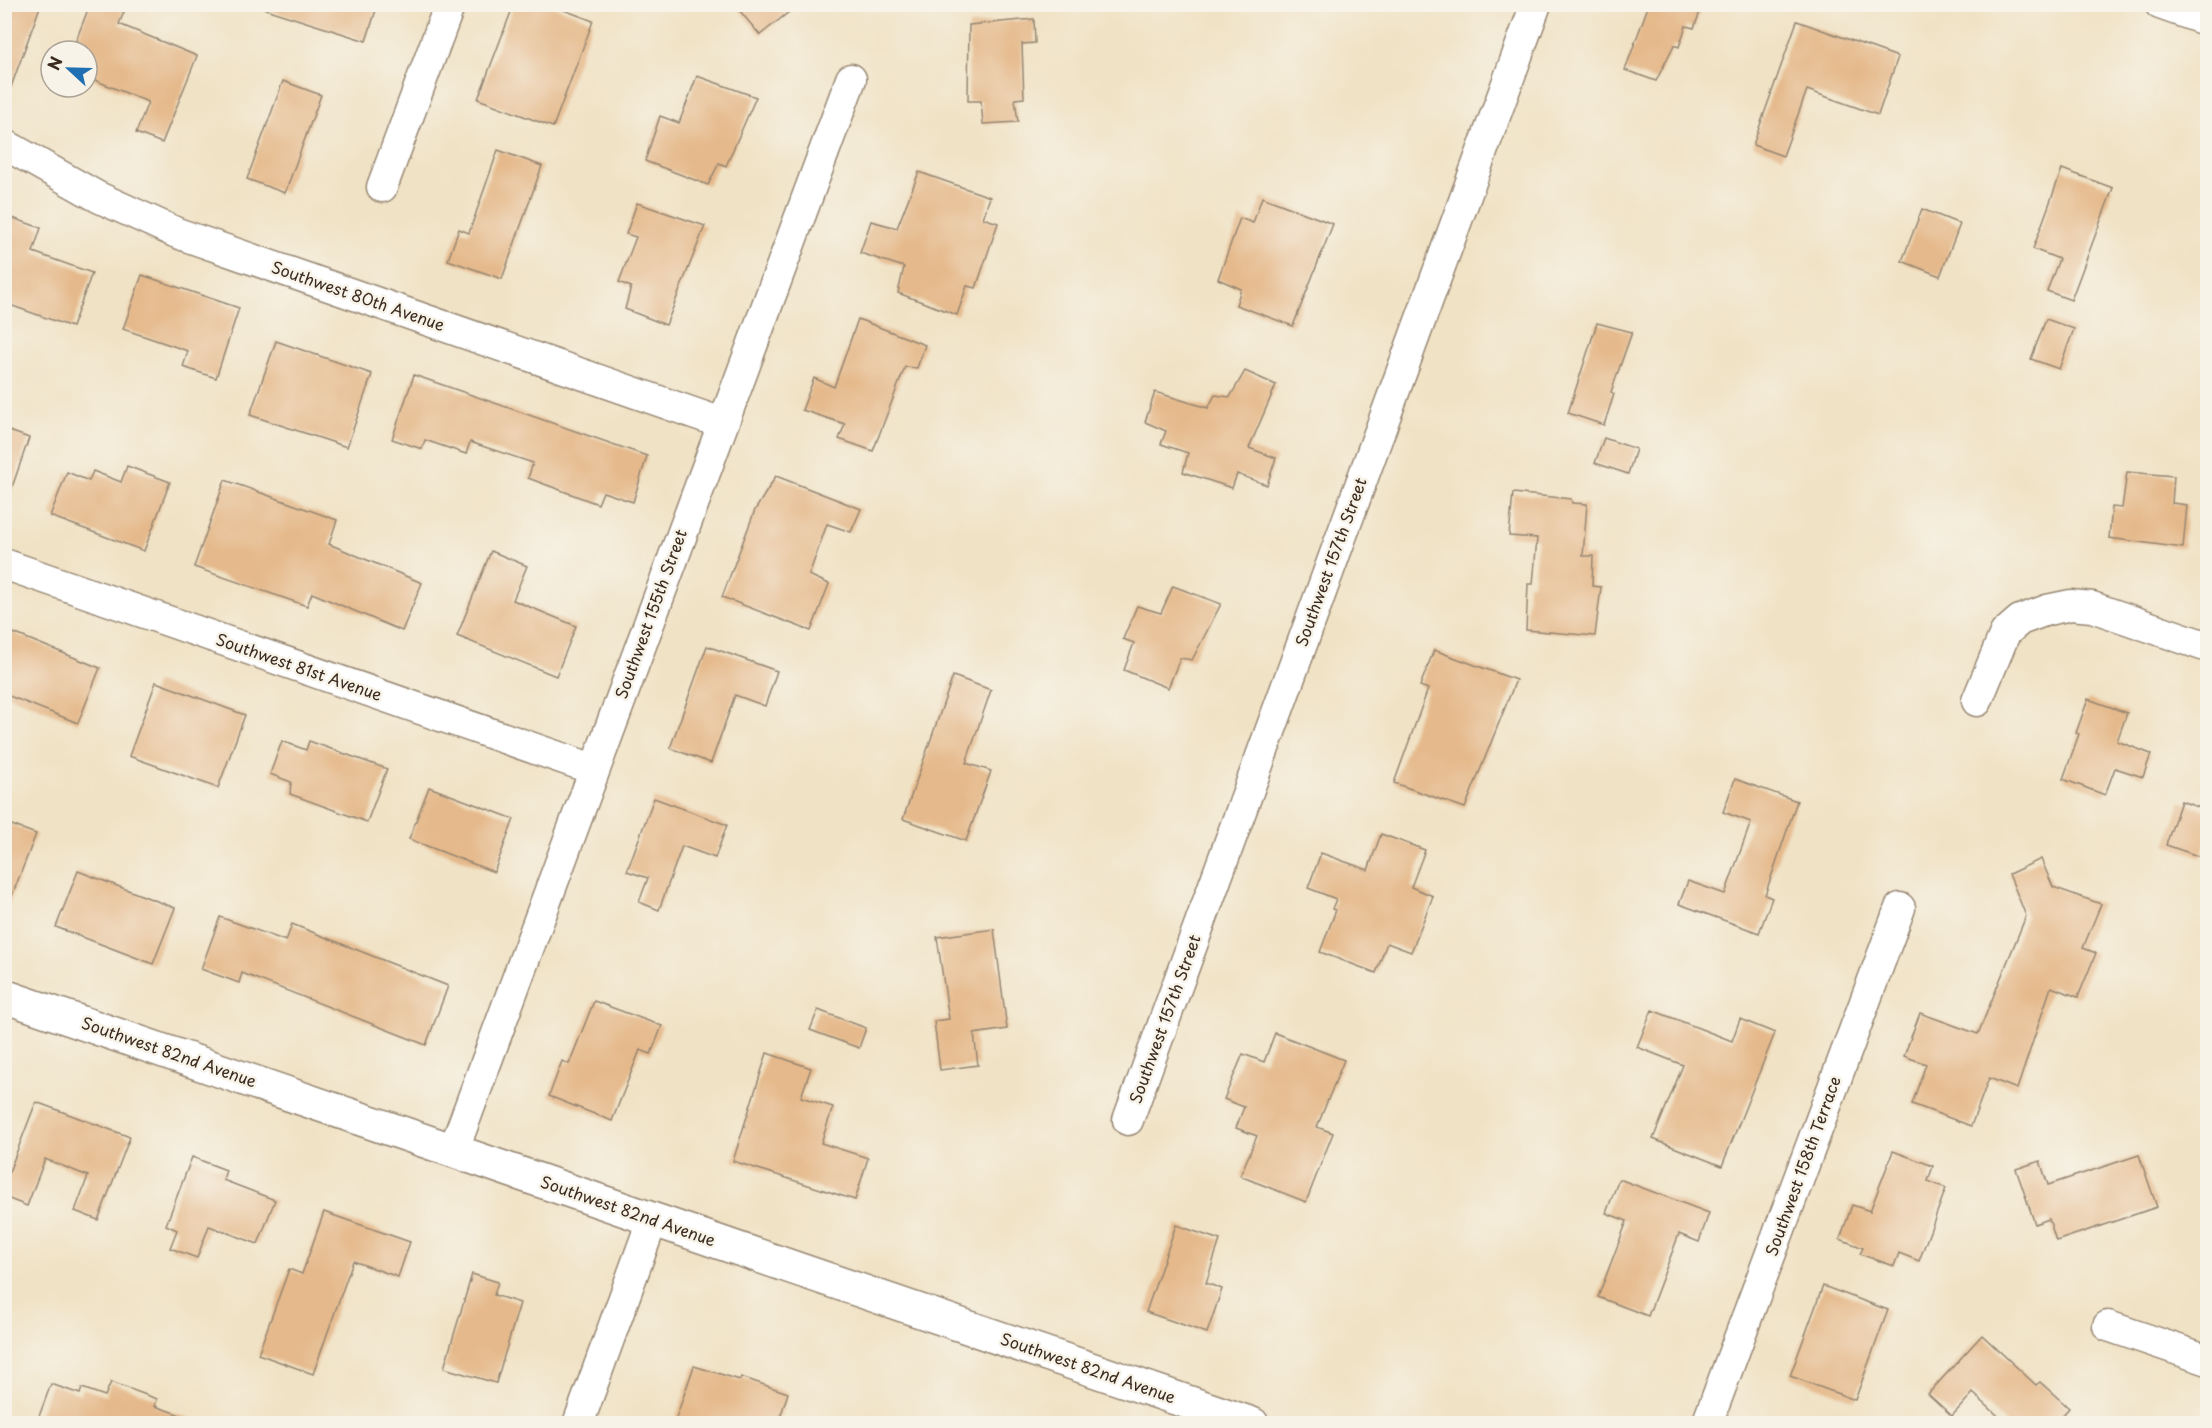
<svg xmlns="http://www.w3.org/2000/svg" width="2212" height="1428" viewBox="0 0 2212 1428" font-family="'Playpen Sans',sans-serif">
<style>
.building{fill:#e5b98b}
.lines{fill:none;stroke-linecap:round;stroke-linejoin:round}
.minor-casing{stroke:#968672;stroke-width:33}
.tertiary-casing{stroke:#968672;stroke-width:36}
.minor{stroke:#fff;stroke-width:30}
.tertiary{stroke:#fff;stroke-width:33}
.labels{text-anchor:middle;stroke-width:5;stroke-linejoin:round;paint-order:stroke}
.street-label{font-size:16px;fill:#3b2a1e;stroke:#f7f3e8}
</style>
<rect width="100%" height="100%" fill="#f7f3e8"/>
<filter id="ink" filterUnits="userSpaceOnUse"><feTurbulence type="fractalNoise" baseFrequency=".0167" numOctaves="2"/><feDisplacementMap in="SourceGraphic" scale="12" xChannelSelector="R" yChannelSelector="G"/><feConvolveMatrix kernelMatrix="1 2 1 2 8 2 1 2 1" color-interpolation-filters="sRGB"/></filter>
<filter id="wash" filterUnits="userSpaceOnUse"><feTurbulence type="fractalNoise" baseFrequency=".008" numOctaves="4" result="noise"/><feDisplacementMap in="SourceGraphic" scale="24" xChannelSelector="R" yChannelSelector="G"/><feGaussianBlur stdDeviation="1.35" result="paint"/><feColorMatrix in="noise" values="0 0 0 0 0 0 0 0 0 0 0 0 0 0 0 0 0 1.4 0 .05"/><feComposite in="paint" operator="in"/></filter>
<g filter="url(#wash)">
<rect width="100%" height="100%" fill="#f0e2c5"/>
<g id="blocks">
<g class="building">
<path d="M 4,4 L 41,4 L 7,98 L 4,97 Z"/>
<path d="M 90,4 L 107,4 L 124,12 L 119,24 L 197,56 L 162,143 L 136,133 L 148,102 L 87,77 L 87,51 L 72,51 Z"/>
<path d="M 265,4 L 378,4 L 366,41 L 265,9 Z"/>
<path d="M 514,4 L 548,4 L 593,21 L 553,127 L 478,99 Z"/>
<path d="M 734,4 L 799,4 L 760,35 Z"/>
<path d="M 1649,4 L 1703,4 L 1694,28 L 1686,26 L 1679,47 L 1674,45 L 1656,81 L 1625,70 Z"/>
<path d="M 1034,19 L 1035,43 L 1022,44 L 1024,98 L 1015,99 L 1018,122 L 983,124 L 981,101 L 968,101 L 969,25 Z"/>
<path d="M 1797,21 L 1898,57 L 1878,115 L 1807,90 L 1783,156 L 1753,145 Z"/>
<path d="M 697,76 L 756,97 L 726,166 L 719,163 L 708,185 L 645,161 L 660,116 L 679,123 Z"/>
<path d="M 283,81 L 321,95 L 285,193 L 247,179 Z"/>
<path d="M 498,150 L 542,166 L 502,279 L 448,260 L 459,229 L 469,233 Z"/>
<path d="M 2062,169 L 2113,188 L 2071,300 L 2047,291 L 2059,259 L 2033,249 Z"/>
<path d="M 919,172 L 990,197 L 983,218 L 998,223 L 976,288 L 967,286 L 957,315 L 898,293 L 904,267 L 860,253 L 871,221 L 897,228 Z"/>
<path d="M 1262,197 L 1333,224 L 1293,326 L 1236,305 L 1241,289 L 1218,279 L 1240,218 L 1253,223 Z"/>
<path d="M 637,203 L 705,226 L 666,325 L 625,309 L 631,287 L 619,282 L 636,237 L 626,234 Z"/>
<path d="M 1922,209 L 1960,224 L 1940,276 L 1902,261 Z"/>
<path d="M 4,215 L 41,228 L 33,252 L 92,273 L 72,327 L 4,303 Z"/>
<path d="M 142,275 L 239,308 L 216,378 L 183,367 L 188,351 L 123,329 Z"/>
<path d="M 858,319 L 925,345 L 917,368 L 905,367 L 873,451 L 839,439 L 845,424 L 802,410 L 814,378 L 834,387 Z"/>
<path d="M 2046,319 L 2074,329 L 2059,369 L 2031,359 Z"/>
<path d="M 1597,323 L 1632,332 L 1611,392 L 1614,394 L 1604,425 L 1568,413 Z"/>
<path d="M 276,341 L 372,374 L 347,447 L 250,415 Z"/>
<path d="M 1245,371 L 1276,385 L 1249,448 L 1276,458 L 1267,485 L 1237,474 L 1232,488 L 1183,472 L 1188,453 L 1161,444 L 1166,431 L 1145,422 L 1155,392 L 1208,408 L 1215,395 L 1230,397 Z"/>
<path d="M 414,375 L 647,456 L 633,502 L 603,492 L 598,504 L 528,478 L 533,463 L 470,442 L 466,454 L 425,440 L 422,449 L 392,439 Z"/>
<path d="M 4,429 L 29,438 L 8,499 L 4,499 Z"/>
<path d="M 1604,438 L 1636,449 L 1628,474 L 1595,463 Z"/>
<path d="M 127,466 L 170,482 L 144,551 L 50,516 L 67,472 L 89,481 L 93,471 L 121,482 Z"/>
<path d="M 2127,472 L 2174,476 L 2172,503 L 2187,505 L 2183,548 L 2109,538 L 2112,507 L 2122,508 Z"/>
<path d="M 776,476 L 861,509 L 851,532 L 827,524 L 809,575 L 829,584 L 811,631 L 722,597 L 755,510 Z"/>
<path d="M 225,480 L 337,520 L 329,544 L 422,583 L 402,631 L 312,593 L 307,606 L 194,567 Z"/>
<path d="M 1513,493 L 1571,499 L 1572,503 L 1587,504 L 1583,556 L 1593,556 L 1592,586 L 1601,587 L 1595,636 L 1526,630 L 1528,584 L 1533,584 L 1537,538 L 1509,536 Z"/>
<path d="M 491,551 L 527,566 L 513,600 L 576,626 L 556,676 L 457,636 Z"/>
<path d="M 1173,586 L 1221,604 L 1192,660 L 1180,658 L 1168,688 L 1124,670 L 1134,643 L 1123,639 L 1137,606 L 1161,613 Z"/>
<path d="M 11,632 L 100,668 L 78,723 L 4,694 L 4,649 Z"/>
<path d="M 707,646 L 777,671 L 765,706 L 735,695 L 711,763 L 670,748 Z"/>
<path d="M 1434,650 L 1516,680 L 1465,808 L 1394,783 L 1428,689 L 1420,686 Z"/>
<path d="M 953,676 L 991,690 L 966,763 L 991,771 L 966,841 L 903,819 Z"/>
<path d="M 156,682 L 245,715 L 218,788 L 129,756 Z"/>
<path d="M 2088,699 L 2127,713 L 2117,741 L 2151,754 L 2143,777 L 2115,768 L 2105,795 L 2063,779 L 2079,734 L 2076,733 Z"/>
<path d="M 282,741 L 306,750 L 309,741 L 387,769 L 367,822 L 290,794 L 291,782 L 270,774 Z"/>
<path d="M 1735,779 L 1797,801 L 1765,895 L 1772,898 L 1759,933 L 1679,904 L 1688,881 L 1725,894 L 1751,822 L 1723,812 Z"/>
<path d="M 429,787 L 514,819 L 494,872 L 409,839 Z"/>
<path d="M 654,798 L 727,825 L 715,858 L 682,846 L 659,910 L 639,902 L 648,878 L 627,871 Z"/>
<path d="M 2181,801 L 2208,811 L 2208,837 L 2201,857 L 2166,845 Z"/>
<path d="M 9,824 L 36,834 L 6,911 L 4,836 Z"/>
<path d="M 1381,834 L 1425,850 L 1411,887 L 1433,896 L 1411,952 L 1387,943 L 1376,973 L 1320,952 L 1336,910 L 1332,909 L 1336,899 L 1308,888 L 1321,853 L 1368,870 Z"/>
<path d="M 2041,859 L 2053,887 L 2101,904 L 2083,948 L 2096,953 L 2078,997 L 2051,987 L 2017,1089 L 1989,1078 L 1971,1126 L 1912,1104 L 1926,1064 L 1904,1056 L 1920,1013 L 1978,1034 L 2026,916 L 2009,874 Z"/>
<path d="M 78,871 L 175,908 L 153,964 L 56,927 Z"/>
<path d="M 220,917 L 286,941 L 292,924 L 448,986 L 426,1045 L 242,973 L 239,983 L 201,969 Z"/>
<path d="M 994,929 L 1007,1029 L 974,1034 L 978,1065 L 940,1070 L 934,1021 L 949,1019 L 937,937 Z"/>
<path d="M 594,1001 L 662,1026 L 651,1054 L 640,1050 L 612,1121 L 549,1096 L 562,1061 L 569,1064 Z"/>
<path d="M 818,1010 L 866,1028 L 859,1048 L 810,1030 Z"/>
<path d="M 1652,1010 L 1732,1041 L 1740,1019 L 1775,1033 L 1722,1166 L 1653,1139 L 1683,1065 L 1637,1047 Z"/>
<path d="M 1275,1033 L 1344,1060 L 1317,1127 L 1333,1133 L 1306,1202 L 1240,1176 L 1257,1136 L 1236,1128 L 1244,1107 L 1224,1099 L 1243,1054 L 1264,1062 Z"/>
<path d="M 767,1053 L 811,1068 L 801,1097 L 833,1107 L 821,1143 L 868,1158 L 855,1200 L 733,1161 Z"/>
<path d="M 36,1102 L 130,1137 L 98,1220 L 75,1211 L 88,1176 L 45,1159 L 27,1206 L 4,1197 L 4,1185 Z"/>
<path d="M 1893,1151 L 1933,1166 L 1928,1181 L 1946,1188 L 1919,1261 L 1899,1253 L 1894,1266 L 1860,1254 L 1863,1248 L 1840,1239 L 1852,1205 L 1870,1211 Z"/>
<path d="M 2139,1155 L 2157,1207 L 2056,1241 L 2049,1219 L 2035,1224 L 2016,1169 L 2040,1161 L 2048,1185 Z"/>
<path d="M 192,1157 L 226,1170 L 223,1180 L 275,1200 L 258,1244 L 209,1226 L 197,1258 L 170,1248 L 177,1230 L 166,1225 Z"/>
<path d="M 1619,1179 L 1709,1213 L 1699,1242 L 1679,1234 L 1648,1316 L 1598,1297 L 1627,1221 L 1606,1213 Z"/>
<path d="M 324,1212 L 410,1242 L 398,1277 L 353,1261 L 313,1374 L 258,1354 L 289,1269 L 302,1274 Z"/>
<path d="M 1176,1225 L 1220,1240 L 1206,1283 L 1222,1289 L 1207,1333 L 1146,1312 Z"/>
<path d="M 472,1274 L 498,1282 L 494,1295 L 520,1303 L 496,1383 L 444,1368 Z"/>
<path d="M 1823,1286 L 1888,1310 L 1855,1400 L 1790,1376 Z"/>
<path d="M 1982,1335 L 2036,1385 L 2040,1382 L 2069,1408 L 2055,1424 L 2007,1424 L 1973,1393 L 1952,1416 L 1928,1394 Z"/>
<path d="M 694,1366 L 740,1380 L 741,1377 L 788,1393 L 778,1424 L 674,1424 Z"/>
<path d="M 111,1382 L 157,1399 L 155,1406 L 197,1421 L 196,1424 L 49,1424 L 38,1419 L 51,1384 L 80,1394 L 82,1388 L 105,1396 Z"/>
</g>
</g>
</g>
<g filter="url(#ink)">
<use href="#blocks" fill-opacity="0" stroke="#968672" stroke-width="1.5"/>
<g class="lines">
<defs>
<g id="minor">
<path d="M 2160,4 L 2208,21"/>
<path d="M 4,144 L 98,197 L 177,233 L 722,423"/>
<path d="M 382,187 L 450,4"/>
<path d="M 4,564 L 593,769"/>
<path d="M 1977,701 L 2005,633 L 2020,620 L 2047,610 L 2071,605 L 2092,607 L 2208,647"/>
<path d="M 1128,1120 L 1536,4"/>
<path d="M 454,1149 L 851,79"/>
<path d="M 2108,1326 L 2208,1360"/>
<path d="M 578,1424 L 652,1221"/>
<path d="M 1707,1424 L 1900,908"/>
</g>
<path id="tertiary" d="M 4,996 C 421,1138 835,1284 1252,1424"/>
</defs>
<use href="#minor" class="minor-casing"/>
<use href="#tertiary" class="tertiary-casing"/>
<use href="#minor" class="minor"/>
<use href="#tertiary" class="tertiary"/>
</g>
</g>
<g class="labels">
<g class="street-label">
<text transform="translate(358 296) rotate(19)" y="6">Southwest 80th Avenue</text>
<text transform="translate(1331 562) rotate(-70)" y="6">Southwest 157th Street</text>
<text transform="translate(651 614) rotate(-70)" y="6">Southwest 155th Street</text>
<text transform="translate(299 667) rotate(19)" y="6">Southwest 81st Avenue</text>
<text transform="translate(1165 1019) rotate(-70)" y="6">Southwest 157th Street</text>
<text transform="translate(169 1052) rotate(19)" y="6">Southwest 82nd Avenue</text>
<text transform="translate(1803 1166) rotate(-70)" y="6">Southwest 158th Terrace</text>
<text transform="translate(628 1211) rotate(19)" y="6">Southwest 82nd Avenue</text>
<text transform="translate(1088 1368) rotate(19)" y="6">Southwest 82nd Avenue</text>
</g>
</g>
<rect width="2212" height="1428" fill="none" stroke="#f7f3e8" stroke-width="24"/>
<g transform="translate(69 69) rotate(292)"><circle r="28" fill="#f7f3e8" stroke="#aca397" stroke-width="1.5"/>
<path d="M0-4.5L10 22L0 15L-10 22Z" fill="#1f6fb2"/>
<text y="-9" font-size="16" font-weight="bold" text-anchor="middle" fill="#3b2a1e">N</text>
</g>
</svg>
